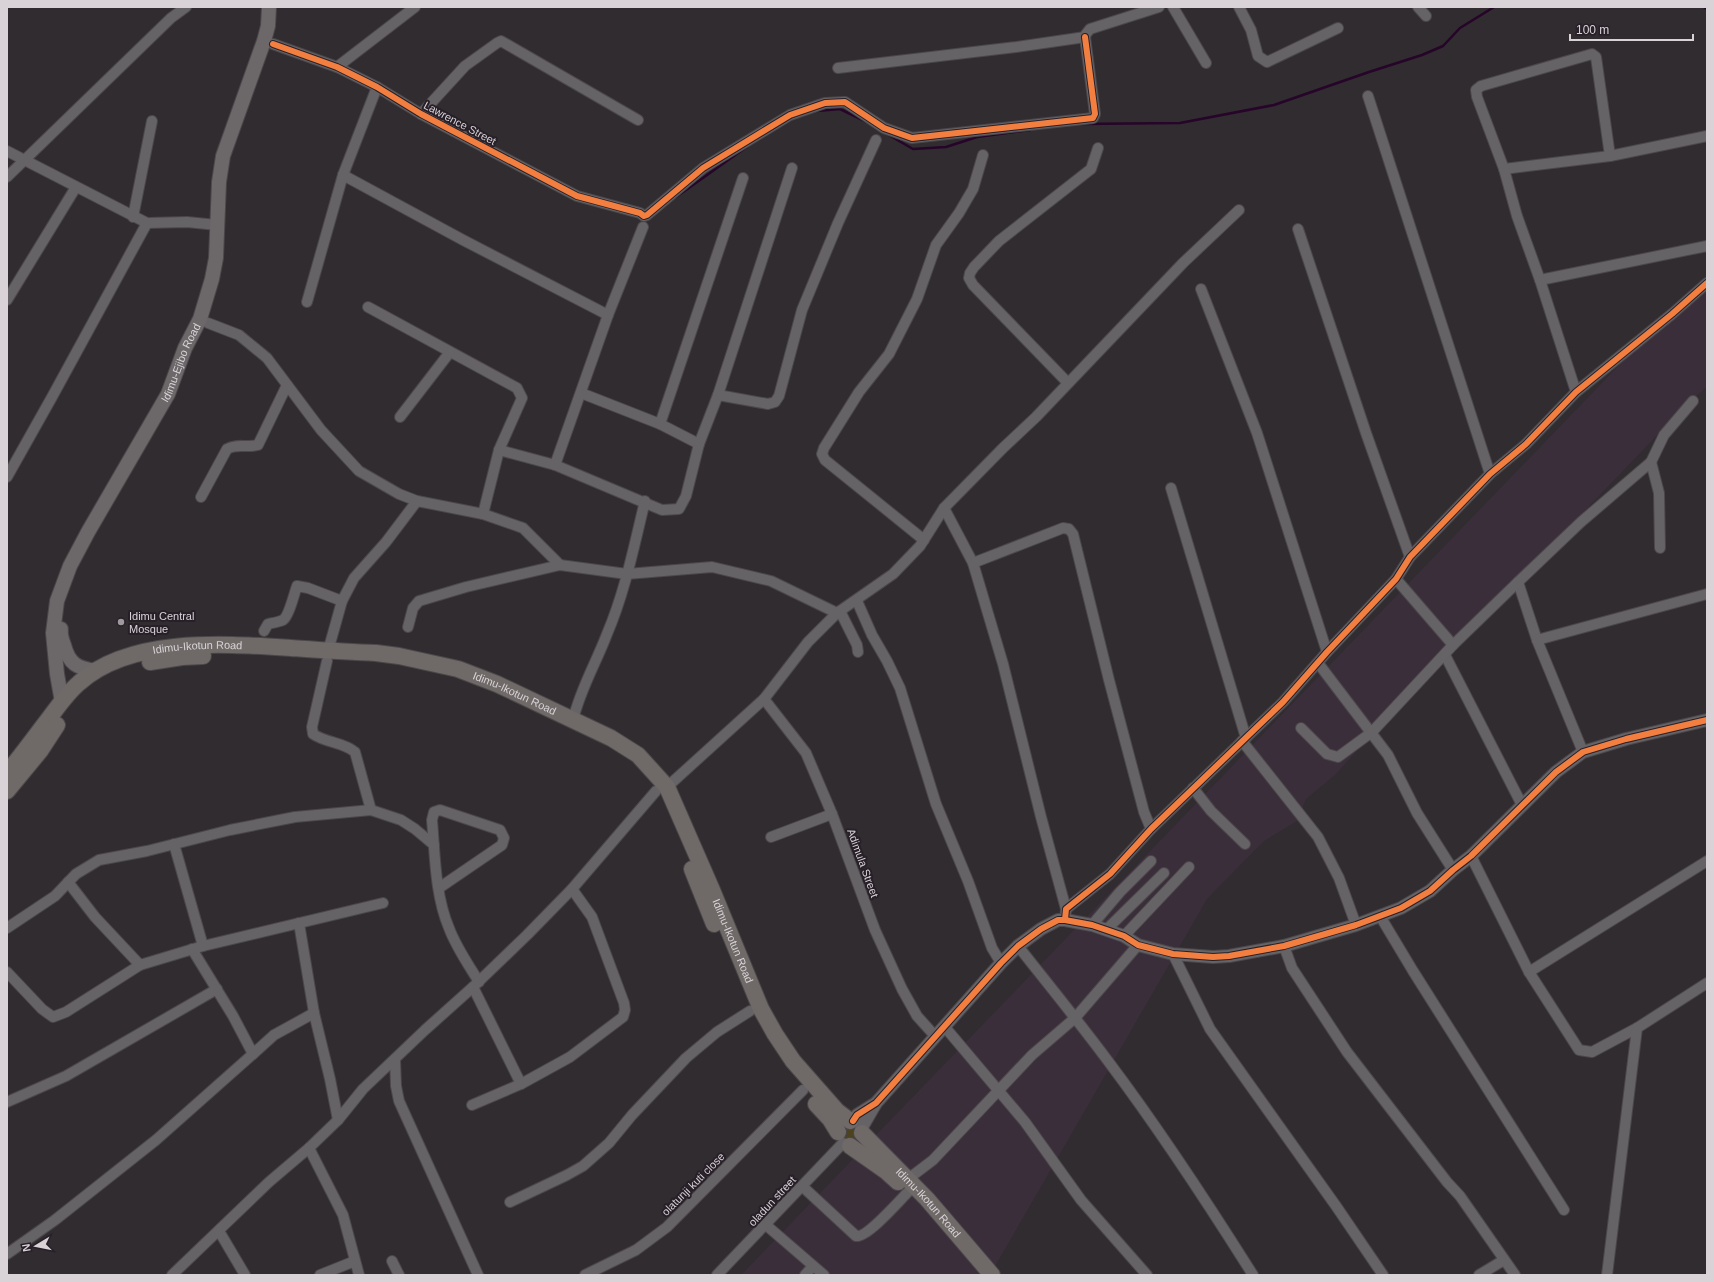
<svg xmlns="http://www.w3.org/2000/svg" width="1714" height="1282" viewBox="0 0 1714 1282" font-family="Arial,sans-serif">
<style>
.built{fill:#3a2e3a}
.green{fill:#4d4220}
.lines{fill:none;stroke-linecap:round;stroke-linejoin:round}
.stream{stroke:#270429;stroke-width:2.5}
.minor-casing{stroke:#4b474a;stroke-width:12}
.tertiary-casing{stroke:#4b474a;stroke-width:14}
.secondary-casing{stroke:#4b474a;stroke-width:16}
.primary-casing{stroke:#4b474a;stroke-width:18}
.minor{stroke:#666366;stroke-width:10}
.tertiary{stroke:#666366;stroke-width:12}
.secondary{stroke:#6c6869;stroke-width:14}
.primary{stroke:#6f6a67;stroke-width:16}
.cycleway-casing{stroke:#282028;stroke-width:8}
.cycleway{stroke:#f27e40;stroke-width:6}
.poi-dot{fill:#9e999d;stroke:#282028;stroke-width:1.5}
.labels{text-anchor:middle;stroke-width:4;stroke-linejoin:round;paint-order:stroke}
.street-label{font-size:11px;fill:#d9d3d8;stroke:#282028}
.poi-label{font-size:11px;fill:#d9d3d8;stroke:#282028;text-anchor:start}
</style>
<rect width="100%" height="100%" fill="#302c30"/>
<path class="built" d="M 1707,274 L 1707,387 L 1689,402 L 1390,714 L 1335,775 L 1306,799 L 1297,821 L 1264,841 L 1207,899 L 990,1275 L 741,1275 Z"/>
<path class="green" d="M 851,1124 L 857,1127 L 858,1139 L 855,1142 L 843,1142 L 840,1129 L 842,1127 Z"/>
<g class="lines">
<g class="stream">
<path d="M 1704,7 L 1707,9"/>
<path d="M 816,111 L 840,109 L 867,122"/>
<path d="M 1079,124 L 1180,123 L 1274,105 L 1369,72 L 1422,55 L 1443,46 L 1460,28 L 1494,7"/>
<path d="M 887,134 L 913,149 L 946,147 L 977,137 L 1030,130"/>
<path d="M 676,197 L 748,146"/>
</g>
<defs>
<g id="minor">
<path d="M 1173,7 L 1206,63"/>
<path d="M 1239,7 L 1251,30 L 1258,56 L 1267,62 L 1338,28"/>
<path d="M 1418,7 L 1426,16"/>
<path d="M 273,44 L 337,67 L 377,87 L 421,114 L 577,196 L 640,213 L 644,216 L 647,215 L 703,168 L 790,115 L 825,103 L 845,102 L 884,128 L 912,138 L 1093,118 L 1095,114 L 1085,37"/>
<path d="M 337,67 L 415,7"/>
<path d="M 838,68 L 1016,47 L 1085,37 L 1086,34 L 1090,29 L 1159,7"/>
<path d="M 1368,96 L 1490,474"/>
<path d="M 421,114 L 465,66 L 497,43 L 501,41 L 638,120"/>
<path d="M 7,151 L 147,223 L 187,222 L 217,225"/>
<path d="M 1504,169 L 1610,156 L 1707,136"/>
<path d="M 343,175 L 463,240 L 608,315"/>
<path d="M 7,177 L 171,18 L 186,7"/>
<path d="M 133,217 L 152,121"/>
<path d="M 1298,229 L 1366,433 L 1410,557"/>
<path d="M 1540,280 L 1707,246"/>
<path d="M 1201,289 L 1257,433 L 1327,652"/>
<path d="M 7,300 L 76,187"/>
<path d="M 307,302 L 343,175 L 377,87"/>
<path d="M 368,307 L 517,388 L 522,398 L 499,450 L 483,514"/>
<path d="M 208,323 L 239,335 L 267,358 L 321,430 L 359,471 L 399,494 L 417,501 L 483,514 L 523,528 L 560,565"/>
<path d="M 1068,383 L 973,285 L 969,278 L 970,273 L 974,267 L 999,241 L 1091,169 L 1098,148"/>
<path d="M 1576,392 L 1540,280 L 1517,216 L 1504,169 L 1477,97 L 1476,90 L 1481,86 L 1592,54 L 1596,57 L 1610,156"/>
<path d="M 581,393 L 660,424 L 699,444"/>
<path d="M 718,395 L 768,404 L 775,402 L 779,396 L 802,310 L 838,223 L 876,140"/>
<path d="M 400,417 L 450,352"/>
<path d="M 660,424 L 743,178"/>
<path d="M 499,450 L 555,465 L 662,510 L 679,509 L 686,496 L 699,444 L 718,395 L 792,168"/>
<path d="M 1651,462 L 1664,435 L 1693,401"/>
<path d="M 555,465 L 608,315 L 643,227"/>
<path d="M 7,477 L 52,397 L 147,223"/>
<path d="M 1171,488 L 1246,738"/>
<path d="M 201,497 L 227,449 C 237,443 247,448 258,445 L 287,385"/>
<path d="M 944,508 L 973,563 L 1003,664 L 1041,817 L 1066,909"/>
<path d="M 924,540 L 825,460 L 822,454 L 824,448 L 859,392 L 889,354 L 917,299 L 936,245 L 959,213 L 973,189 L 983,155"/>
<path d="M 973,563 L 1063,528 L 1069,529 L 1073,534 L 1109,680 L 1144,812 L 1151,829"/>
<path d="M 1396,579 L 1453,645"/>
<path d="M 1518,582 L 1537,640 L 1583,752"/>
<path d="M 857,601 L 872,635 L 887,661 L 900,688 L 936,804 L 968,881 L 992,948 L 1001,963"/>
<path d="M 840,611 L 857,645 L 858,652"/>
<path d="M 408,627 L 413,608 L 419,601 L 466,587 L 560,565 L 627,574 L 712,567 L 771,581 L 837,613"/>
<path d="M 264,631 L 268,624 C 272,623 279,622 283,620 C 289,616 294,594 297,586 L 308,588 L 342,601"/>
<path d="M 1537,640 L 1707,594"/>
<path d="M 328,651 L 342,601 L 354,578 L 386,542 L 417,501"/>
<path d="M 1445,655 L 1522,805"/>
<path d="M 327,661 L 312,727 L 313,734 C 326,743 343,742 355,752 L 371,810"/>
<path d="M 1318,663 L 1388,755 L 1417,813 L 1453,870"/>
<path d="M 764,699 L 806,753 L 832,814 L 875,930 L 902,989 L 917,1016 L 935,1036"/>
<path d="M 573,720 C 580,690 596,663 607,634 C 625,592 634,546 645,501"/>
<path d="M 1301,728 L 1327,754 L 1338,757 L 1372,732 L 1453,645 L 1518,582 L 1581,522 L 1651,462 L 1659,493 L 1660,548"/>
<path d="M 1242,741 L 1318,837 L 1339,878 L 1356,925"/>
<path d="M 667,787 L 764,699 L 808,642 L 837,613 L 893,574 L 920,546 L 944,508 L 1003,448 L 1036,417 L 1183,263 L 1239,210"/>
<path d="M 1193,788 L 1211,811 L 1245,844"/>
<path d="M 771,837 L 832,814"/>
<path d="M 174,844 L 203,946"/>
<path d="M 1471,856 L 1529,972 L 1579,1050 L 1592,1052 L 1637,1028"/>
<path d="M 68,882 L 95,917 L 140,965"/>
<path d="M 439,888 L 502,845 L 504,838 L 500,830 L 440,810 L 434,812 L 432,820 C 435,855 435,895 449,928 C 456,947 468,964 479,982"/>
<path d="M 1380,916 L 1413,971 L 1564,1210"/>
<path d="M 1065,920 L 1066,909 L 1110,874 L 1151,829 L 1283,702 L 1327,652 L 1396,579 L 1410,557 L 1490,474 L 1526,444 L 1576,392 L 1672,314 L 1707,283"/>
<path d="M 299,923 L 314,1013 L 330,1079 L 338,1120"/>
<path d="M 1092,925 L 1120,892 L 1151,861"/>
<path d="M 7,928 L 55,896 L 76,874 L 99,860 L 147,851 L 230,830 L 295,817 L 371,810 L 401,820 L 415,829 L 434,845"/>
<path d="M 1106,930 L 1164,873"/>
<path d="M 1124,936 L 1189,867"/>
<path d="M 1018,946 C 1048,984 1079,1022 1108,1061 C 1160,1130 1207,1202 1253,1275"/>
<path d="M 1284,946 L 1292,968 L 1347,1052 L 1447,1182 L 1460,1196 L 1515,1275"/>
<path d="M 192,949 L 233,1016 L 253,1054 L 274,1035 L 314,1013"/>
<path d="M 1173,954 L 1210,1029 L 1336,1206 L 1383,1275"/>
<path d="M 7,972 L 42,1009 L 53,1017 L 66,1012 L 140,965 L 203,946 L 383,903"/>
<path d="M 1529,972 L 1707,861"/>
<path d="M 473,987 L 521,1084"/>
<path d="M 944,1026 L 1025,1122 L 1081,1200 L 1147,1275"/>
<path d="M 395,1059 L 396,1086 L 399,1101 L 478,1275"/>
<path d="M 7,1102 L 66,1076 L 217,989"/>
<path d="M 472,1105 L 521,1084 L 570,1057 L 623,1017 L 625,1010 L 624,1003 L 592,917 L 572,889"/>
<path d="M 309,1148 L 343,1215 L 359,1275"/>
<path d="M 908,1179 L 933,1160 L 1032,1055 L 1075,1018 L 1138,945"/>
<path d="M 802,1186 L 856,1236 C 867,1238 899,1201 908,1192"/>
<path d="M 510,1202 L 567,1175 L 583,1166 L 609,1143 L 632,1115 L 686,1058 L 717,1032 L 750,1011"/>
<path d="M 766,1225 L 824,1275"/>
<path d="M 219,1231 L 245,1275"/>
<path d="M 7,1254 L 55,1220 L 156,1140 L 253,1054"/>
<path d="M 392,1261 L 399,1275"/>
<path d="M 172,1275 L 269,1182 L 309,1148 L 338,1120 L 363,1089 L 425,1030 L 473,987 L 527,935 L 572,889 L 656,791"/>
<path d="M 320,1275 L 355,1261"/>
<path d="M 585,1275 L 636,1250 L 667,1227 L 803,1090"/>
<path d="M 717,1275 L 843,1143"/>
<path d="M 805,1275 L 813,1266"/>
<path d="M 1479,1275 L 1504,1260"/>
<path d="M 1607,1275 L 1637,1028 L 1707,983"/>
</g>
<g id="tertiary">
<path d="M 853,1121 L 857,1115 L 876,1103 L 1001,963 L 1018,946 L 1041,929 L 1058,920 L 1065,920 L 1092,925 L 1124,936 L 1138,945 L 1173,954 L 1213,957 L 1229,956 L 1284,946 L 1356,925 L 1401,908 L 1430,891 L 1453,870 L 1471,856 L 1556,772 L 1583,752 L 1626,739 L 1707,720"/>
<path d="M 861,1129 L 876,1103"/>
</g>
<g id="secondary">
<path d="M 61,629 C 60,635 62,640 64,645 C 69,664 77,668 96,671"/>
<path id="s1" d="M 62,702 L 57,674 L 53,633 L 57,601 L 70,566 L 88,532 L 168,394 L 185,348 L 200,319 L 212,279 L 216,258 L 219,182 L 223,156 L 264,41 L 268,26 L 269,7"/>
</g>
<g id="primary">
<path d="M 150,662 L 182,657 L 203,656"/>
<path id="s2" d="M 7,773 C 20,757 32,741 44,725 C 55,711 65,695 79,683 C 131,636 227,644 291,648 C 320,650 348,652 376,653 L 399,656 L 458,669 L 497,684 L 611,738 L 638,755 L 667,787 L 712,890 L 761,1009 L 775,1034 L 793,1061 L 837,1111 L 850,1121"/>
<path d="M 7,791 L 40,751 L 57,725"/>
<path d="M 692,869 L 714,924"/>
<path d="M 816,1104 L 830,1119 L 838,1132"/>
<path id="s3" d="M 862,1133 L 927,1199 L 992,1275"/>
<path d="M 850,1146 L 887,1172 L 898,1182"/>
</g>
</defs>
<use href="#minor" class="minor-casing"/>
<use href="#tertiary" class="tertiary-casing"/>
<use href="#secondary" class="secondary-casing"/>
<use href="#primary" class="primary-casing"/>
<use href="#minor" class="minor"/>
<use href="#tertiary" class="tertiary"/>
<use href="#secondary" class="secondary"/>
<use href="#primary" class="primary"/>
<defs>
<g id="cycleway">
<path d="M 273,44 L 337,67 L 377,87 L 421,114 L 577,196 L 640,213 L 644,216 L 647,215 L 703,168 L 790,115 L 825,103 L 845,102 L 884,128 L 912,138 L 1093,118 L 1095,114 L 1085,37"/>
<path d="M 1065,920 L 1066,909 L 1110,874 L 1151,829 L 1283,702 L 1327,652 L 1396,579 L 1410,557 L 1490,474 L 1526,444 L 1576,392 L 1672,314 L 1707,283"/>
<path d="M 853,1121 L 857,1115 L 876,1103 L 1001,963 L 1018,946 L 1041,929 L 1058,920 L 1065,920 L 1092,925 L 1124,936 L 1138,945 L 1173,954 L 1213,957 L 1229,956 L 1284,946 L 1356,925 L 1401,908 L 1430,891 L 1453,870 L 1471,856 L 1556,772 L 1583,752 L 1626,739 L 1707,720"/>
</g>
</defs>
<use href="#cycleway" class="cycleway-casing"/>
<use href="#cycleway" class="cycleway"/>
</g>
<circle class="poi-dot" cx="121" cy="622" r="4"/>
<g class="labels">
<g class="street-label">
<text transform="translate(460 123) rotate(28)" y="4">Lawrence Street</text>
<text dy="4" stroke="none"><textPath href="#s1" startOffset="371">Idimu-Ejibo Road</textPath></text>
<text dy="4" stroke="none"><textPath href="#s2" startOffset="242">Idimu-Ikotun Road</textPath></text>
<text dy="4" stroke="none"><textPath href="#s2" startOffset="566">Idimu-Ikotun Road</textPath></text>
<text transform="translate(863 863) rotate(70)" y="4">Adimula Street</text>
<text dy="4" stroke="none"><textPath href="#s2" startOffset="915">Idimu-Ikotun Road</textPath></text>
<text transform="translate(693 1184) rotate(-45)" y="4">olatunji kuti close</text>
<text transform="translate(772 1201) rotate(-47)" y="4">oladun street</text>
<text dy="4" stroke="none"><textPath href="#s3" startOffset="96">Idimu-Ikotun Road</textPath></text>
</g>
<g class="poi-label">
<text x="129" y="620">Idimu Central<tspan x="129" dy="13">Mosque</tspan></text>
</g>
</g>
<rect width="1714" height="1282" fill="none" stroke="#d9d3d8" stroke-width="16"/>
<g transform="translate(36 1246) rotate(260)" stroke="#282028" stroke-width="3" paint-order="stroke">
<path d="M0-3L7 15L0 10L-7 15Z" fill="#d9d3d8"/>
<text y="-6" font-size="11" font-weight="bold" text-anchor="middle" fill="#d9d3d8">N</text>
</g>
<path d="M1570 34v6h123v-6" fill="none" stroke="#d9d3d8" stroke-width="2"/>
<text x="1576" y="34" font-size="12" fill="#d9d3d8" stroke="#282028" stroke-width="3" paint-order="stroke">100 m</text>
</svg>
